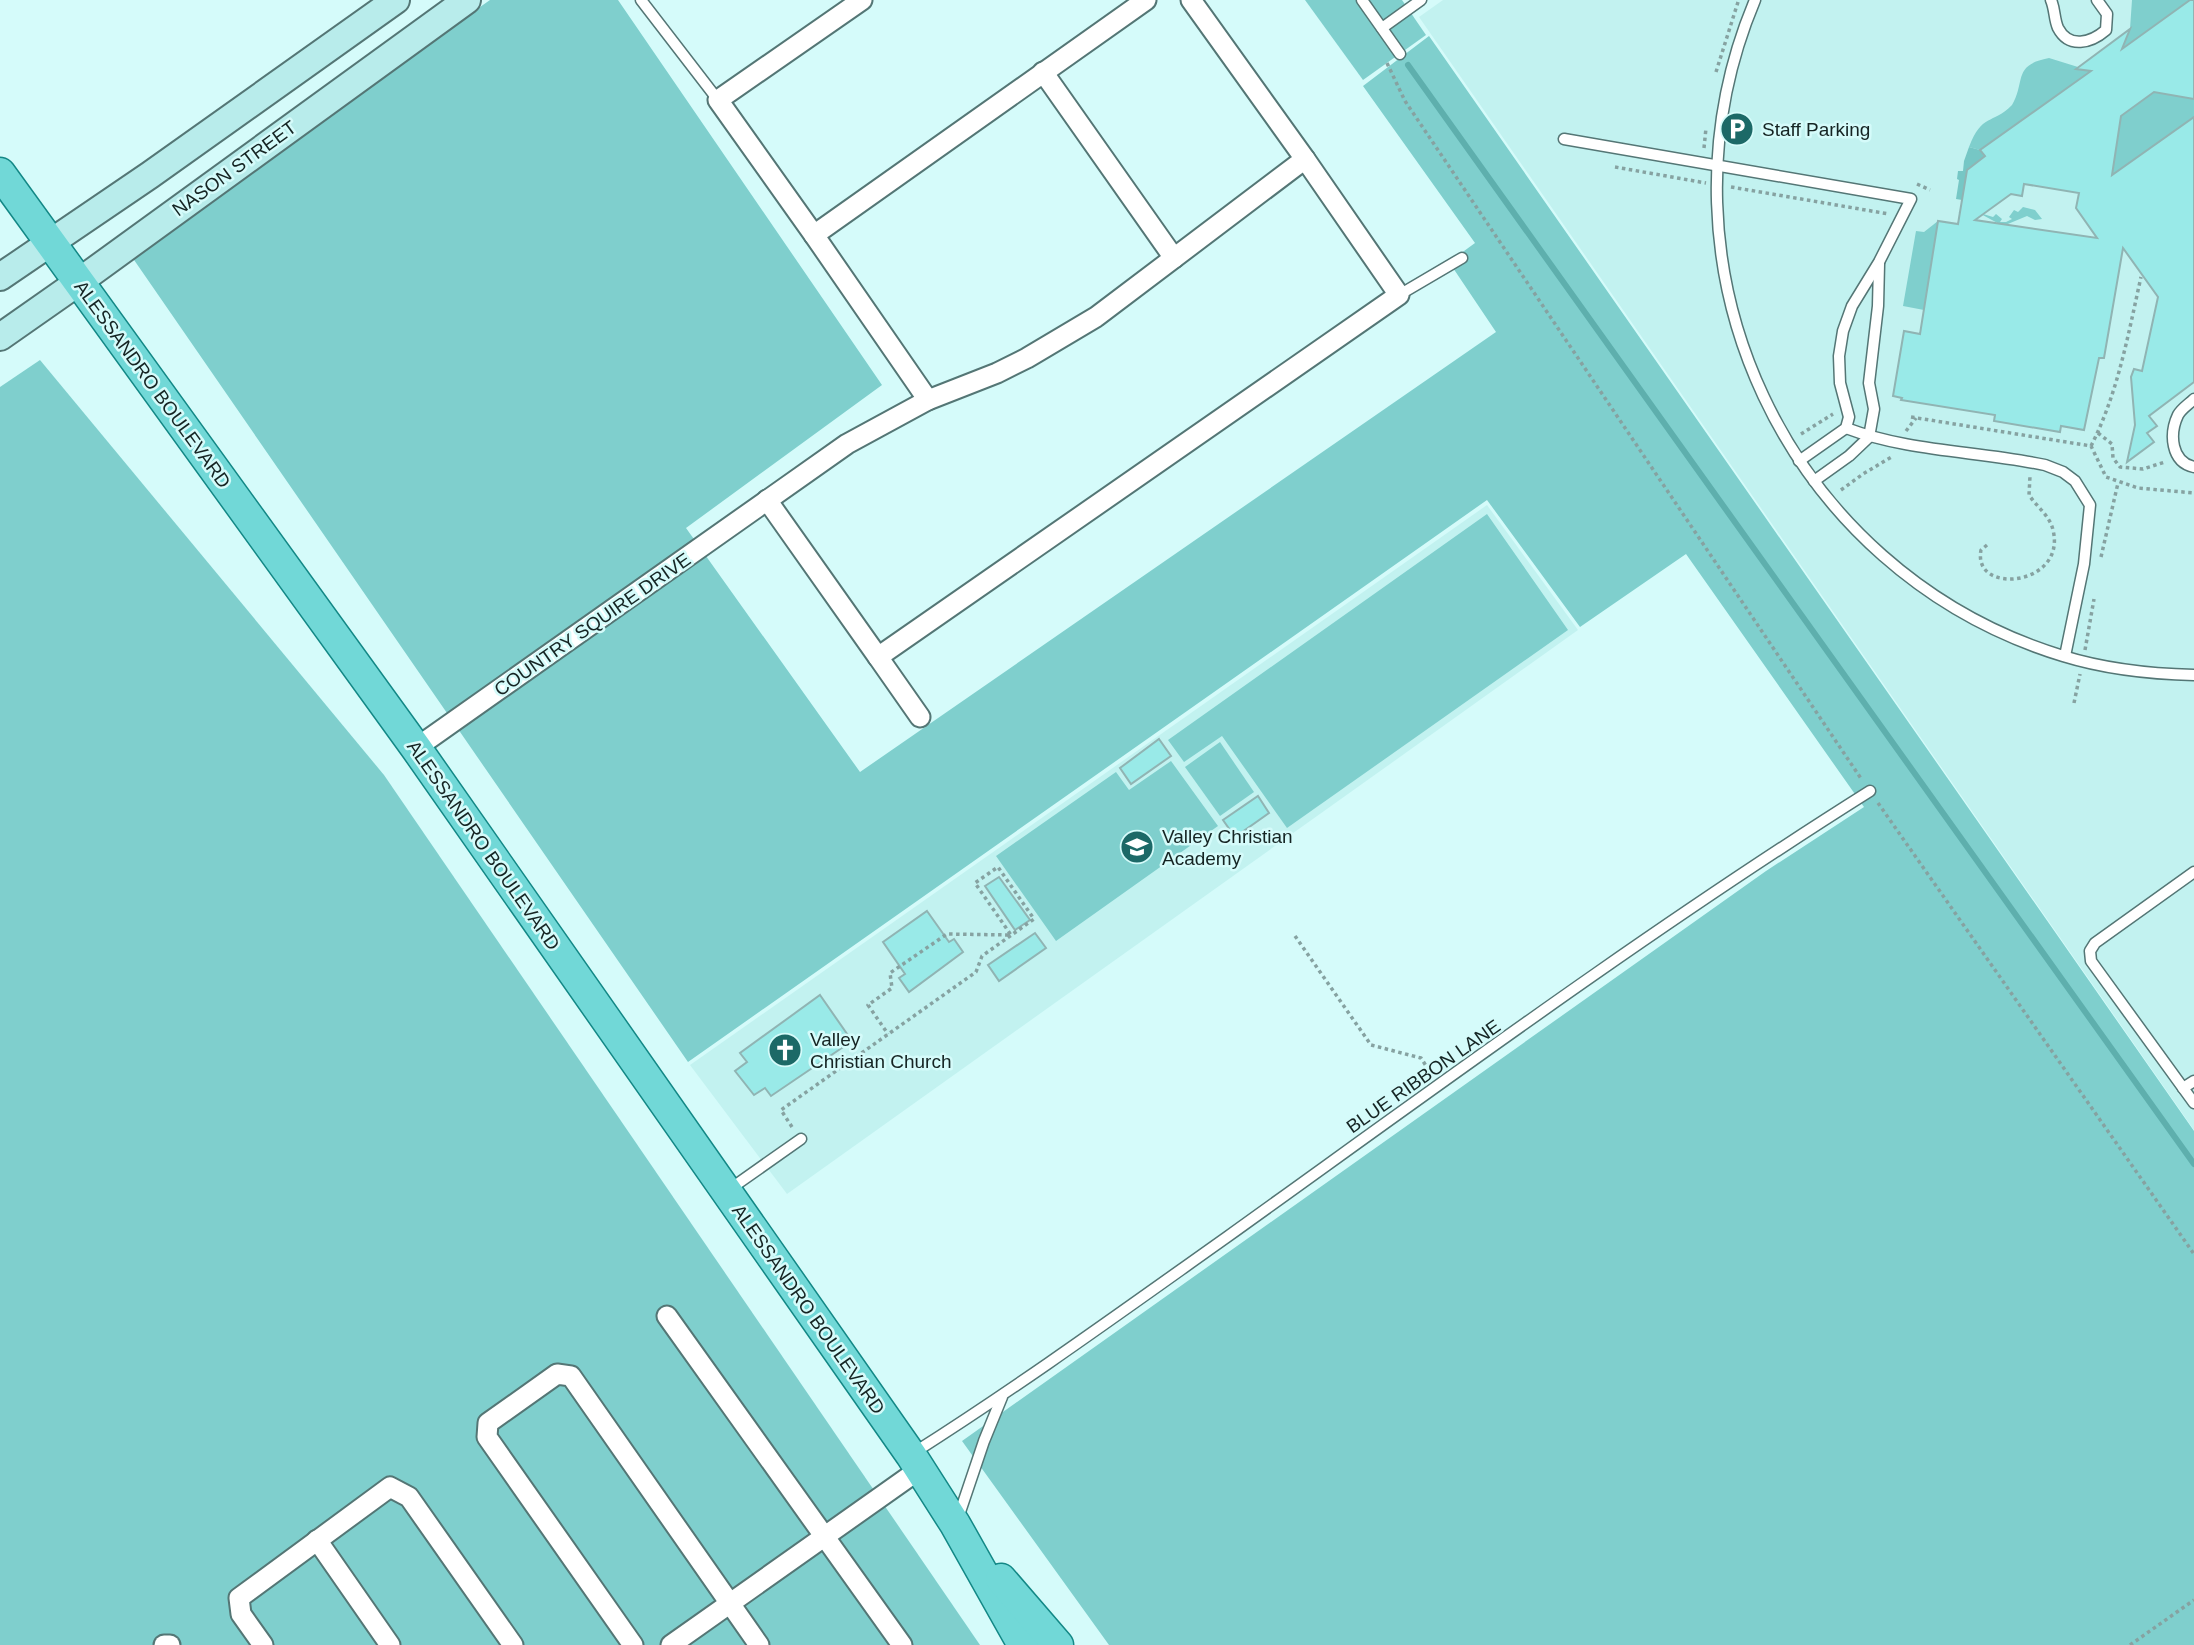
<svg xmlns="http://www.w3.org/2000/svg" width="2194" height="1645" viewBox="0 0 2194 1645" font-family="Helvetica,sans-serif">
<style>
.built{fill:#c2f2f0}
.green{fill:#7fcfcd}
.forest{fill:#76c7c5}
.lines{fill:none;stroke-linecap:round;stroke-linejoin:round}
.stream{stroke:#5eafad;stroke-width:6}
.building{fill:#99eae8;stroke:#90b4b3;stroke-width:2;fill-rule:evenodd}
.lane-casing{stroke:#547675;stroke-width:13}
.street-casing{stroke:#547675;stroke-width:23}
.secondary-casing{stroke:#547675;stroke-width:30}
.primary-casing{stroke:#138886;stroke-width:33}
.path{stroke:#86a2a1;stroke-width:3.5;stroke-dasharray:3.5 3.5;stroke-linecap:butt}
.lane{stroke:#fff;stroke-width:10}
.street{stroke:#fff;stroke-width:19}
.secondary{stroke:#b8eceb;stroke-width:26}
.primary{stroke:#71d8d7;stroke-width:30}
.labels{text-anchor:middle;stroke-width:5;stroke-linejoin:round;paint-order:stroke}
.poi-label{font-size:19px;fill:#152423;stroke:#d5fbfa;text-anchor:start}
.street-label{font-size:19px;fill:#152423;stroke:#d5fbfa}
</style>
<rect width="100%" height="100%" fill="#d5fbfa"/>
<g class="built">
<path d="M 1443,0 L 2194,0 L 2194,1130 L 1419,17 Z"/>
<path d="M 1487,505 L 1578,630 L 787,1194 L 690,1065 Z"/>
</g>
<g class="green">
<path d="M 490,0 L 618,0 L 882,385 L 686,528 L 860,772 L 1496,332 L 1449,262 L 1475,243 L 1363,86 L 1429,36 L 2194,1131 L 2194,1645 L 1109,1645 L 962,1441 L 1766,871 L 1864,807 L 1686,554 L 1580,627 L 1487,500 L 688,1062 L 132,257 L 286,144 Z"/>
<path d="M 1305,0 L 1402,0 L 1426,35 L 1363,80 Z"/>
<path d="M 2132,0 L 2190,0 L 2134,40 L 2122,61 L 2122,47 L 2130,29 Z"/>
<path d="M 2049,58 L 2078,67 L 2077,69 L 2100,66 L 1980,150 L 1969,147 C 1982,113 1992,125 2012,105 C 2026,81 2012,65 2049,58 Z"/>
<path d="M 2149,91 L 2194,99 L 2194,117 L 2112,176 L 2122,110 L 2127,108 L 2131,109 L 2144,99 L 2144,95 Z"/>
<path d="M 2023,207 L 2035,210 L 2042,219 L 2035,220 L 2027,216 L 2003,226 L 1979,213 L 1958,213 L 1970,210 L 1993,217 L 1996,214 L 2002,219 L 2000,222 L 2006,222 L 2012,219 L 2009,217 L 2014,210 L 2018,212 Z"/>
<path d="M 1938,221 L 1924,310 L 1903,306 L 1916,231 L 1924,232 Z"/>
<path d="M 40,360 L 384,775 L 980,1645 L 0,1645 L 0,387 Z"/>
<path d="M 1487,514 L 1568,630 L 1287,828 L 1222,736 L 1184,762 L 1168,740 Z"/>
<path d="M 1220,742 L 1254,792 L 1220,816 L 1185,767 Z"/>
<path d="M 1171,761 L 1218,826 L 1056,941 L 996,856 L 1116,772 L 1129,790 Z"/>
</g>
<path class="forest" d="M 1969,147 L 1980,150 L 1987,160 L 1982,158 L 1967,170 L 1962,200 L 1956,199 L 1959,180 L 1957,179 L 1958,171 L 1963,171 L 1964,161 Z"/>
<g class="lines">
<path class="stream" d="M 1408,65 L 2194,1164"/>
</g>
<g class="building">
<path d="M 2190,0 L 2194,0 L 2194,99 L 2154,92 L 2121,116 L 2112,175 L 2194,117 L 2194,382 L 2149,416 L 2157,426 L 2147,433 L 2154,442 L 2127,462 L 2135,425 L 2131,377 L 2134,369 L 2142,371 L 2158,297 L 2123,248 L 2104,358 L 2099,358 L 2084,430 L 2061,426 L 2060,432 L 1994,421 L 1995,415 L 1901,400 L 1902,398 L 1893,396 L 1904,331 L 1920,334 L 1938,221 L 1958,224 L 1967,170 L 1985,156 L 1980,150 L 2091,71 L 2076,69 L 2130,29 L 2122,49 ZM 2024,184 L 2079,193 L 2076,208 L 2097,238 L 1975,220 L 2011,194 L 2022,196 Z"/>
<path d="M 1159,739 L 1171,756 L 1131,784 L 1120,768 Z"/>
<path d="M 1258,796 L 1269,813 L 1235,837 L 1223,820 Z"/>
<path d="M 999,877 L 1030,920 L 1015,930 L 985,886 Z"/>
<path d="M 927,911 L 949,942 L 954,939 L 963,952 L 909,992 L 899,978 L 905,974 L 883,942 Z"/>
<path d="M 1035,933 L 1046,948 L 999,981 L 988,965 Z"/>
<path d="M 820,995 L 852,1041 L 771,1096 L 765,1088 L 754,1095 L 735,1071 L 747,1062 L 740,1053 Z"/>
</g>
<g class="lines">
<defs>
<g id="lane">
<path d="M 641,0 L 718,100"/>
<path d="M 1362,0 L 1400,54"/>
<path d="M 1755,0 C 1643,266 1787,572 2063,656 C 2105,669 2151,674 2194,675"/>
<path d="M 2051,0 C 2055,9 2054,19 2058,28 C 2069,49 2091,43 2106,30 L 2107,14 L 2097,0"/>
<path d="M 1382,28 L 1421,0"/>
<path d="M 1564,139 L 1911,199 L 1879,262 L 1852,306 L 1843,331 L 1839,356 L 1840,383 L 1849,417 L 1846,428 L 1799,461"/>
<path d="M 1399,295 L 1462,258"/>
<path d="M 2194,399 C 2189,404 2181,409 2178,415 C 2169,434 2171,462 2194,467"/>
<path d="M 1846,428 C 1909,452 1979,451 2045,465 L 2063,472 L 2075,481 L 2090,505 L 2084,564 L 2065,656"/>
<path d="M 1814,481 L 1849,456 L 1869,437 L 1874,409 L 1869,383 L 1878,306 L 1879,264"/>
<path d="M 2194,872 L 2095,943 L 2090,951 L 2091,961 L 2194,1103"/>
<path d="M 2183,1088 L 2194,1081"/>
<path d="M 730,1189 L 801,1139"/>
<path d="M 915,1452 C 1022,1384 1124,1310 1227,1237 C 1439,1085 1649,930 1870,791"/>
<path d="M 958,1518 L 984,1441 L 1002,1397"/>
</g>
<g id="street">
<path d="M 862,0 L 718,100 L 814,235 L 928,400"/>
<path d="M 1043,72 L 1174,258"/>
<path d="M 814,235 L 1146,0"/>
<path d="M 767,500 L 878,657 L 1399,295 L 1305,159"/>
<path d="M 878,657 L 920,717"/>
<path d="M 416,748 L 847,444 L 928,400 L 997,373 L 1027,358 L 1096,317 L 1305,159 L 1191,0"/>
<path d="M 667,1316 L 902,1645"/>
<path d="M 317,1540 L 390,1645"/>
<path d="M 164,1645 L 170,1645"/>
<path d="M 263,1645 L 241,1614 L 239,1598 L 390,1487 L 409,1497 L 513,1645"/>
<path d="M 633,1645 L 487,1437 L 488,1423 L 557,1374 L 571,1376 L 759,1645"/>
<path d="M 671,1645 L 920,1469"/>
</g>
<g id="secondary">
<path d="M 0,277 L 150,175 L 396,0"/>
<path d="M 0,337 L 80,281 L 467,0"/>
</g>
<g id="primary">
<path d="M 0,173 L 416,748 L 911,1455 L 955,1524 L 1023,1645"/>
<path d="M 1001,1579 L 1058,1645"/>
</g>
</defs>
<use href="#lane" class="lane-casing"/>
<use href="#street" class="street-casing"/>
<use href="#secondary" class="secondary-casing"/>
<use href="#primary" class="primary-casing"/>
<g class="path">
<path d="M 1387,63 L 1405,101 L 1862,780"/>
<path d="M 1716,72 L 1738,2"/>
<path d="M 1704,148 L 1706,128"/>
<path d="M 1615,167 L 1706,183"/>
<path d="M 1917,184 L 1930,190"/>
<path d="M 1731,187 L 1889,214"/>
<path d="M 1911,417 L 2091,446 L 2106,477 L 2138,488 L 2194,493"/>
<path d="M 1906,431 L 1916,418"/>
<path d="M 2098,433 L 2112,444 L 2113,458 L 2120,467 L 2143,469 L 2165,462"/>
<path d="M 1801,434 L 1833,414"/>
<path d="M 2091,446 C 2118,393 2128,335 2141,277"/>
<path d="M 1841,490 L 1863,474 L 1893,456"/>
<path d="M 1987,545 L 1981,550 C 1972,596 2067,586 2053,530 C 2050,516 2037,507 2029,495 L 2030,476"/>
<path d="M 2101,557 L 2118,483"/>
<path d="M 2085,650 L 2094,599"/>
<path d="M 2074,703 L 2080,674"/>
<path d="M 1878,803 L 2194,1254"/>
<path d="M 1295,936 L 1371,1045 L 1421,1058 L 1432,1075"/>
<path d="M 792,1127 L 781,1110 L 976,972 L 982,956 L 1034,919 L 998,867 L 975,883 L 1011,935 L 947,934 L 890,973 L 892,988 L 868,1005 L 888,1034"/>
<path d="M 2130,1645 L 2194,1600"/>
</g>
<use href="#lane" class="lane"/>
<use href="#street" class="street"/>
<use href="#secondary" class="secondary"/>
<use href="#primary" class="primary"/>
</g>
<defs>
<symbol id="parking-disc" viewBox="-11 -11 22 22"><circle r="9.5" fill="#1c6967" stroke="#d5fbfa"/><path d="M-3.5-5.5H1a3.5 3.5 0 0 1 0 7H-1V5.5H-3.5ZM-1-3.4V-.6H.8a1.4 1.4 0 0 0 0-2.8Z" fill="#fff"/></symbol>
<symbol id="school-disc" viewBox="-11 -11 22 22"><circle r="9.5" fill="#1c6967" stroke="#d5fbfa"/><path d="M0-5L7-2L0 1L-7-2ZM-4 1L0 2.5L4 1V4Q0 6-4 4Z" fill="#fff"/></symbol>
<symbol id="church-disc" viewBox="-11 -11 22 22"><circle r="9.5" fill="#1c6967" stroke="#d5fbfa"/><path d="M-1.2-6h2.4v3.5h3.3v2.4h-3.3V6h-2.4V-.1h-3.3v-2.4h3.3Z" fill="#fff"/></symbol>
</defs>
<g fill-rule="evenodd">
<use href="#parking-disc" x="1718" y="110" width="38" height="38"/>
<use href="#school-disc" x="1118" y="828" width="38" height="38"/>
<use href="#church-disc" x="766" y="1031" width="38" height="38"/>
</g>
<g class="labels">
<g class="poi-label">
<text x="1762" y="136">Staff Parking</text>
<text x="1162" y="843">Valley Christian<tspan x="1162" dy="22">Academy</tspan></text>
<text x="810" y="1046">Valley<tspan x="810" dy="22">Christian Church</tspan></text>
</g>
<g class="street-label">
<text transform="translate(234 168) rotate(-36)" y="7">NASON STREET</text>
<text transform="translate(153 384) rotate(54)" y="7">ALESSANDRO BOULEVARD</text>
<text transform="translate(592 624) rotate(-35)" y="7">COUNTRY SQUIRE DRIVE</text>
<text transform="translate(484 845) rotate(55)" y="7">ALESSANDRO BOULEVARD</text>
<text transform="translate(1423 1076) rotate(-35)" y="7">BLUE RIBBON LANE</text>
<text transform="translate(809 1309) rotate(55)" y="7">ALESSANDRO BOULEVARD</text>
</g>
</g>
</svg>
